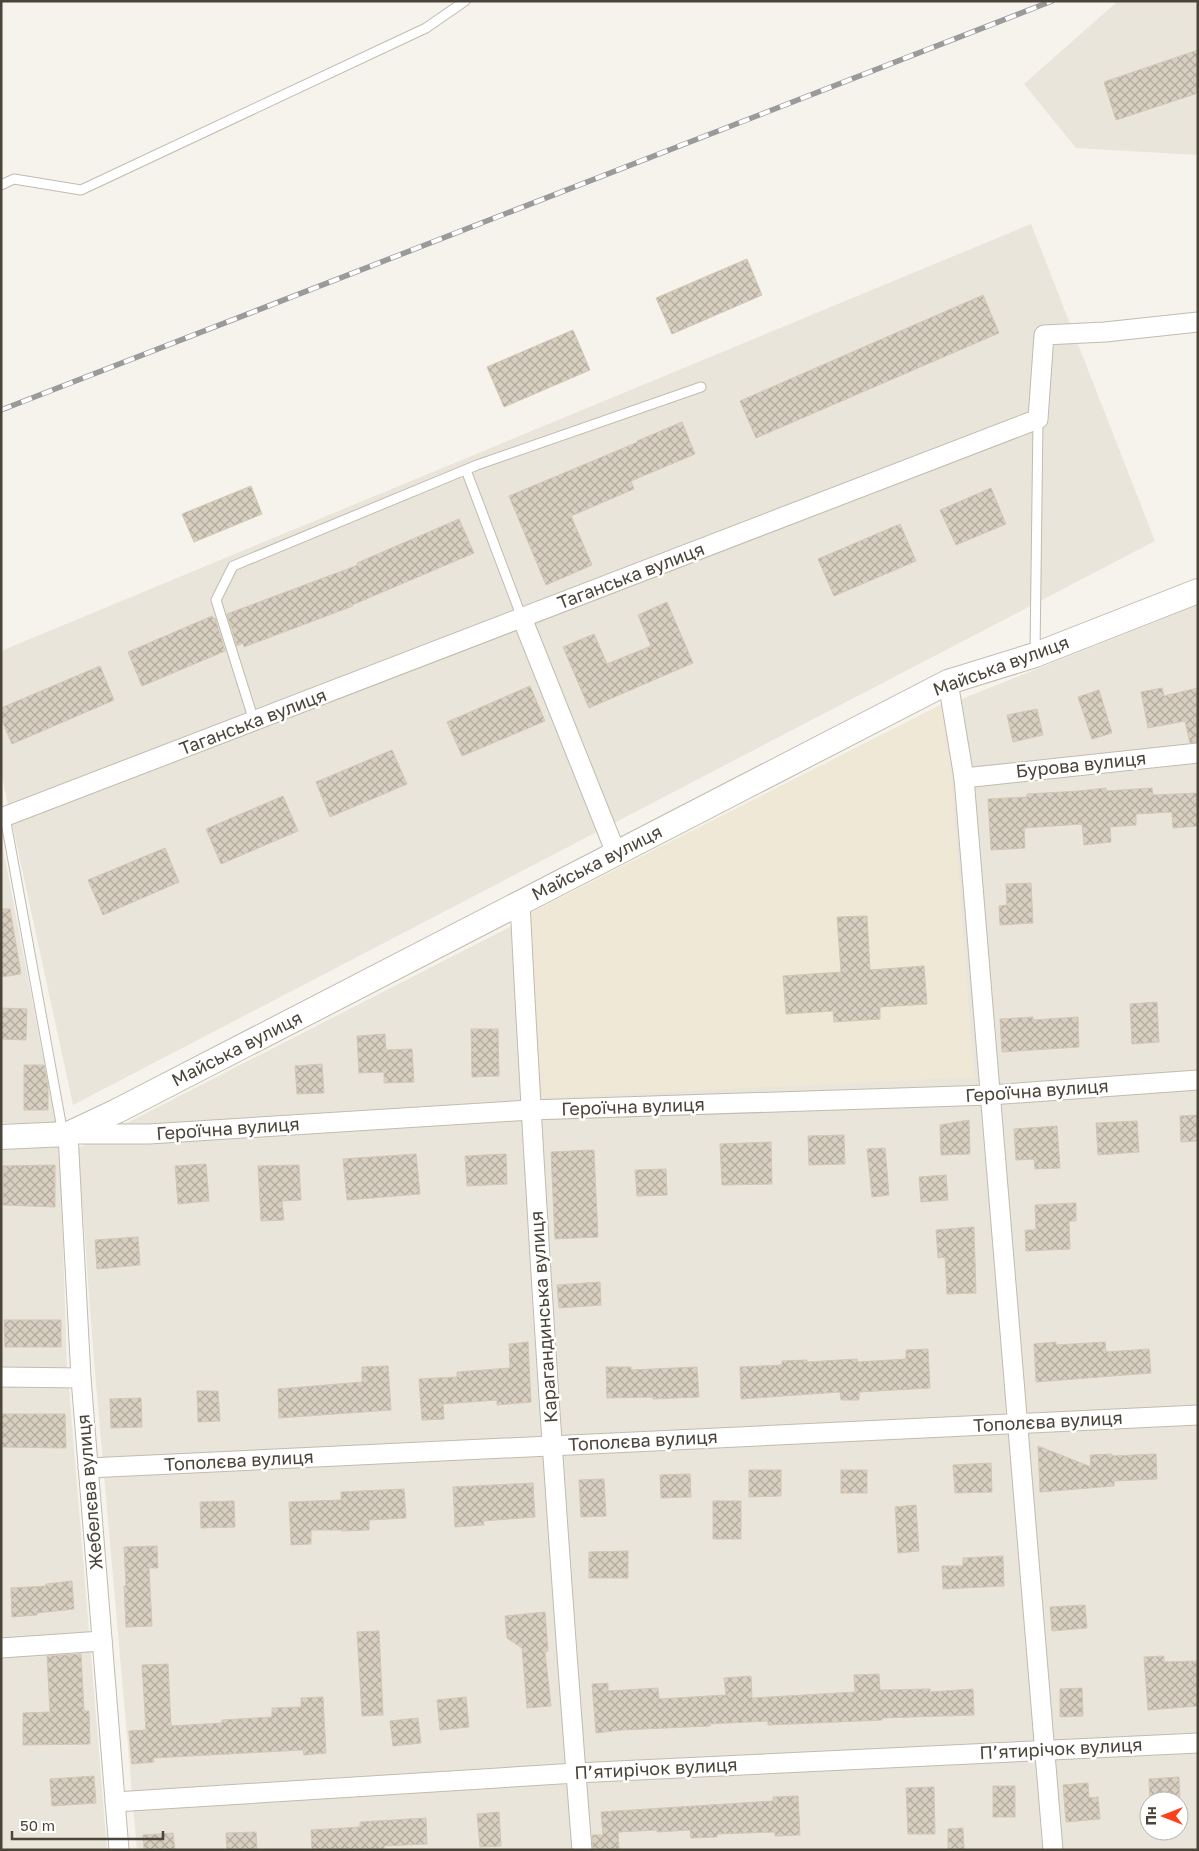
<svg xmlns="http://www.w3.org/2000/svg" width="1199" height="1851" viewBox="0 0 1199 1851" font-family="'Golos Text',sans-serif">
<style>
.residential{fill:#eae5da;fill-rule:evenodd}
.education{fill:#efe8d6}
.building{fill:url(#building-cross-hatch);stroke:#d3c7b4}
.lines{fill:none;stroke-linecap:round;stroke-linejoin:round}
.service-casing{stroke:#c2bbae;stroke-width:11}
.minor-casing{stroke:#c2bbae;stroke-width:21}
.tertiary-casing{stroke:#c2bbae;stroke-width:26}
.service{stroke:#fff;stroke-width:9}
.minor{stroke:#fff;stroke-width:19}
.tertiary{stroke:#fff;stroke-width:24}
.rail-casing{stroke:#9a9a9a;stroke-width:5.5}
.rail{stroke:#fff;stroke-width:4;stroke-dasharray:11;stroke-linecap:butt}
.labels{text-anchor:middle;stroke-width:5;stroke-linejoin:round;paint-order:stroke}
.street-label{font-size:18px;fill:#4b4439;stroke:#fff}
</style>
<defs>
<pattern id="building-cross-hatch" width="8" height="8" patternUnits="userSpaceOnUse" patternTransform="scale(1.25)"><rect width="8" height="8" fill="#d8cfc1"/><path d="M0 0l8 8M0 8l8-8" fill="none" stroke="#b1aa9e"/></pattern>
</defs>
<rect width="100%" height="100%" fill="#f6f3ec"/>
<g class="residential">
<path d="M 1118,1 L 1198,1 L 1198,155 L 1076,148 L 1024,84 Z"/>
<path d="M 1031,224 L 1155,541 L 73,1105 L 1,772 L 1,651 Z"/>
<path d="M 1198,605 L 1198,1850 L 137,1850 L 94,1361 L 78,1148 L 494,935 L 969,696 ZM 1149,1801 L 1179,1801 L 1179,1831 L 1149,1831 Z"/>
<path d="M 1,838 L 56,1124 L 1,1123 Z"/>
<path d="M 1,1145 L 60,1146 L 67,1369 L 1,1368 Z"/>
<path d="M 1,1387 L 69,1388 L 107,1850 L 1,1850 Z"/>
</g>
<path class="education" d="M 946,702 L 974,1077 L 542,1098 L 530,913 Z"/>
<g class="building">
<path d="M 1198,50 L 1198,93 L 1116,120 L 1104,82 Z"/>
<path d="M 747,259 L 762,295 L 672,334 L 656,298 Z"/>
<path d="M 983,295 L 999,333 L 756,438 L 740,401 Z"/>
<path d="M 573,330 L 590,370 L 504,407 L 487,367 Z"/>
<path d="M 682,422 L 695,454 L 631,481 L 634,489 L 571,516 L 592,565 L 546,585 L 509,496 L 638,442 L 637,441 Z"/>
<path d="M 251,486 L 262,514 L 194,542 L 182,514 Z"/>
<path d="M 991,488 L 1006,524 L 956,545 L 940,510 Z"/>
<path d="M 459,519 L 474,553 L 352,605 L 353,606 L 244,647 L 243,643 L 237,646 L 227,614 L 358,565 L 357,563 Z"/>
<path d="M 900,524 L 916,561 L 834,596 L 818,559 Z"/>
<path d="M 667,602 L 693,663 L 589,708 L 563,647 L 594,634 L 607,664 L 651,646 L 638,615 Z"/>
<path d="M 212,616 L 213,618 L 215,618 L 225,651 L 142,686 L 128,652 Z"/>
<path d="M 100,666 L 114,700 L 12,744 L 1,718 L 1,708 Z"/>
<path d="M 530,686 L 545,721 L 462,756 L 447,722 Z"/>
<path d="M 1162,688 L 1164,696 L 1198,688 L 1198,742 L 1190,743 L 1185,721 L 1148,728 L 1141,692 Z"/>
<path d="M 1099,690 L 1112,733 L 1092,739 L 1078,697 Z"/>
<path d="M 1037,709 L 1043,735 L 1013,742 L 1007,715 Z"/>
<path d="M 392,750 L 407,784 L 330,817 L 316,782 Z"/>
<path d="M 1106,788 L 1106,791 L 1152,788 L 1153,795 L 1198,793 L 1198,826 L 1173,828 L 1172,812 L 1136,814 L 1136,825 L 1110,827 L 1111,842 L 1084,845 L 1082,824 L 1024,828 L 1025,848 L 991,850 L 988,799 L 1027,797 L 1027,794 L 1079,791 Z"/>
<path d="M 283,796 L 298,831 L 221,864 L 206,829 Z"/>
<path d="M 165,848 L 179,882 L 103,915 L 88,880 Z"/>
<path d="M 1031,883 L 1033,923 L 1000,925 L 999,906 L 1007,905 L 1006,884 Z"/>
<path d="M 1,909 L 10,909 L 21,974 L 1,977 Z"/>
<path d="M 867,916 L 870,970 L 924,966 L 927,1004 L 880,1007 L 880,1019 L 834,1022 L 833,1011 L 786,1014 L 783,976 L 841,972 L 837,917 Z"/>
<path d="M 1157,1002 L 1159,1042 L 1132,1044 L 1130,1004 Z"/>
<path d="M 1,1008 L 27,1009 L 26,1040 L 1,1039 Z"/>
<path d="M 1033,1017 L 1033,1020 L 1078,1017 L 1079,1047 L 1002,1052 L 1000,1019 Z"/>
<path d="M 471,1029 L 498,1029 L 499,1076 L 472,1077 Z"/>
<path d="M 385,1034 L 386,1050 L 412,1049 L 414,1082 L 384,1083 L 384,1072 L 359,1073 L 357,1036 Z"/>
<path d="M 322,1064 L 324,1093 L 297,1094 L 295,1066 Z"/>
<path d="M 24,1065 L 44,1065 L 48,1087 L 48,1110 L 24,1110 Z"/>
<path d="M 1198,1115 L 1198,1141 L 1181,1142 L 1180,1116 Z"/>
<path d="M 969,1120 L 970,1154 L 941,1155 L 940,1125 Z"/>
<path d="M 1137,1121 L 1139,1152 L 1098,1155 L 1096,1123 Z"/>
<path d="M 1057,1126 L 1060,1168 L 1035,1169 L 1034,1159 L 1016,1160 L 1014,1129 Z"/>
<path d="M 844,1135 L 845,1164 L 809,1165 L 808,1136 Z"/>
<path d="M 771,1142 L 772,1184 L 722,1185 L 720,1144 Z"/>
<path d="M 885,1148 L 889,1195 L 872,1197 L 867,1149 Z"/>
<path d="M 594,1150 L 598,1237 L 555,1239 L 551,1152 Z"/>
<path d="M 416,1154 L 420,1194 L 347,1200 L 343,1159 Z"/>
<path d="M 506,1154 L 507,1184 L 467,1186 L 465,1156 Z"/>
<path d="M 206,1164 L 209,1201 L 178,1204 L 175,1166 Z"/>
<path d="M 55,1165 L 55,1207 L 3,1205 L 3,1166 Z"/>
<path d="M 299,1165 L 301,1200 L 282,1201 L 284,1220 L 261,1221 L 258,1166 Z"/>
<path d="M 666,1169 L 667,1195 L 637,1196 L 635,1170 Z"/>
<path d="M 946,1175 L 948,1200 L 921,1202 L 919,1177 Z"/>
<path d="M 1076,1203 L 1076,1221 L 1069,1221 L 1070,1249 L 1026,1251 L 1025,1230 L 1036,1230 L 1035,1205 Z"/>
<path d="M 974,1227 L 976,1293 L 947,1294 L 945,1257 L 938,1258 L 936,1230 Z"/>
<path d="M 138,1237 L 140,1265 L 97,1269 L 95,1240 Z"/>
<path d="M 600,1282 L 601,1305 L 559,1308 L 557,1285 Z"/>
<path d="M 4,1320 L 61,1320 L 61,1347 L 5,1347 Z"/>
<path d="M 528,1342 L 531,1402 L 497,1405 L 497,1400 L 443,1404 L 444,1419 L 422,1420 L 419,1379 L 457,1377 L 457,1372 L 510,1368 L 509,1344 Z"/>
<path d="M 1056,1342 L 1056,1345 L 1105,1342 L 1106,1352 L 1149,1349 L 1151,1373 L 1036,1382 L 1034,1344 Z"/>
<path d="M 928,1349 L 930,1388 L 859,1392 L 859,1400 L 841,1400 L 840,1392 L 741,1399 L 740,1367 L 782,1365 L 782,1361 L 807,1360 L 807,1362 L 857,1359 L 858,1362 L 906,1359 L 906,1350 Z"/>
<path d="M 388,1366 L 391,1410 L 279,1418 L 278,1389 L 362,1382 L 362,1367 Z"/>
<path d="M 606,1367 L 631,1367 L 631,1370 L 697,1367 L 699,1397 L 653,1399 L 653,1397 L 607,1398 Z"/>
<path d="M 197,1391 L 218,1391 L 220,1421 L 198,1422 Z"/>
<path d="M 141,1398 L 142,1427 L 111,1428 L 110,1399 Z"/>
<path d="M 1,1414 L 65,1414 L 66,1448 L 1,1447 Z"/>
<path d="M 1038,1446 L 1091,1467 L 1090,1455 L 1112,1454 L 1112,1456 L 1156,1454 L 1157,1479 L 1114,1481 L 1114,1486 L 1040,1492 Z"/>
<path d="M 991,1463 L 992,1492 L 955,1493 L 953,1465 Z"/>
<path d="M 749,1470 L 781,1470 L 781,1496 L 749,1497 Z"/>
<rect x="841" y="1470" width="26" height="23"/>
<path d="M 690,1474 L 691,1497 L 661,1498 L 660,1475 Z"/>
<path d="M 604,1479 L 606,1516 L 581,1517 L 579,1480 Z"/>
<path d="M 533,1483 L 535,1517 L 483,1521 L 484,1525 L 455,1527 L 453,1487 Z"/>
<path d="M 404,1489 L 406,1518 L 369,1520 L 369,1530 L 342,1531 L 342,1530 L 311,1530 L 311,1544 L 291,1545 L 289,1502 L 341,1500 L 341,1492 Z"/>
<path d="M 234,1501 L 235,1527 L 201,1528 L 200,1502 Z"/>
<rect x="713" y="1501" width="28" height="38"/>
<path d="M 916,1505 L 919,1551 L 898,1553 L 895,1507 Z"/>
<path d="M 157,1546 L 158,1568 L 149,1568 L 152,1626 L 126,1627 L 124,1586 L 126,1586 L 124,1547 Z"/>
<path d="M 628,1551 L 628,1578 L 589,1578 L 589,1552 Z"/>
<path d="M 1003,1556 L 1004,1586 L 943,1589 L 942,1566 L 963,1566 L 963,1558 Z"/>
<path d="M 72,1581 L 74,1609 L 37,1613 L 37,1615 L 12,1617 L 11,1588 L 46,1586 L 46,1584 Z"/>
<path d="M 1085,1605 L 1087,1628 L 1052,1631 L 1050,1607 Z"/>
<path d="M 545,1612 L 548,1651 L 545,1652 L 551,1706 L 527,1708 L 522,1648 L 507,1638 L 505,1616 Z"/>
<path d="M 379,1631 L 383,1715 L 362,1716 L 357,1632 Z"/>
<path d="M 81,1654 L 84,1711 L 89,1711 L 90,1744 L 23,1745 L 23,1713 L 50,1712 L 47,1656 Z"/>
<path d="M 1164,1656 L 1164,1662 L 1198,1661 L 1198,1706 L 1148,1710 L 1144,1657 Z"/>
<path d="M 168,1664 L 171,1726 L 222,1723 L 222,1720 L 272,1717 L 272,1708 L 301,1707 L 301,1698 L 323,1697 L 326,1753 L 304,1755 L 303,1750 L 246,1753 L 153,1758 L 154,1762 L 132,1764 L 129,1731 L 146,1730 L 142,1665 Z"/>
<path d="M 879,1674 L 880,1690 L 930,1689 L 930,1692 L 973,1689 L 974,1715 L 882,1718 L 882,1720 L 768,1725 L 768,1721 L 710,1724 L 710,1726 L 621,1730 L 596,1733 L 592,1684 L 608,1683 L 608,1691 L 658,1688 L 659,1699 L 726,1695 L 724,1678 L 751,1676 L 752,1698 L 855,1692 L 854,1675 Z"/>
<path d="M 1082,1688 L 1083,1716 L 1060,1717 L 1060,1689 Z"/>
<path d="M 466,1697 L 469,1727 L 440,1730 L 437,1700 Z"/>
<path d="M 418,1718 L 421,1743 L 393,1746 L 390,1721 Z"/>
<path d="M 94,1776 L 96,1803 L 52,1806 L 50,1779 Z"/>
<path d="M 1179,1777 L 1180,1801 L 1150,1801 L 1149,1779 Z"/>
<path d="M 1088,1783 L 1089,1798 L 1098,1797 L 1100,1819 L 1066,1822 L 1063,1785 Z"/>
<rect x="993" y="1786" width="22" height="31"/>
<path d="M 934,1787 L 935,1834 L 908,1834 L 906,1788 Z"/>
<path d="M 798,1796 L 800,1835 L 775,1836 L 775,1832 L 717,1834 L 717,1837 L 691,1838 L 690,1830 L 657,1832 L 657,1830 L 618,1832 L 619,1850 L 593,1850 L 592,1835 L 603,1835 L 601,1812 L 773,1801 L 773,1797 Z"/>
<path d="M 499,1812 L 501,1846 L 480,1847 L 477,1814 Z"/>
<path d="M 426,1818 L 427,1844 L 384,1846 L 384,1850 L 312,1850 L 311,1830 L 360,1827 L 360,1822 Z"/>
<path d="M 963,1828 L 964,1850 L 948,1850 L 948,1829 Z"/>
<path d="M 256,1832 L 257,1850 L 227,1850 L 226,1833 Z"/>
<path d="M 173,1833 L 175,1850 L 144,1850 L 143,1835 Z"/>
</g>
<g class="lines">
<defs>
<g id="service">
<path d="M 1,185 L 14,179 L 81,190 L 426,28 L 465,1"/>
<path d="M 466,470 L 522,618"/>
<path d="M 1035,654 L 1038,419"/>
<path d="M 254,721 L 216,600 L 233,566 L 477,465 L 701,387"/>
<path d="M 5,817 L 63,1134"/>
</g>
<g id="minor">
<path d="M 522,618 L 616,853"/>
<path d="M 948,682 L 964,778 L 1053,1850"/>
<path d="M 964,778 L 1198,753"/>
<path d="M 1,818 L 1038,419 L 1044,335 L 1105,332 L 1198,322"/>
<path d="M 520,903 C 536,1219 557,1535 582,1850"/>
<path d="M 1,1377 L 81,1378"/>
<path d="M 88,1468 L 1198,1415"/>
<path d="M 1,1648 L 102,1641"/>
<path d="M 115,1802 L 576,1773 L 1198,1743"/>
<path d="M 119,1850 L 81,1378 L 68,1134 L 149,1134 L 530,1110 L 990,1095 L 1198,1080"/>
</g>
<path id="tertiary" d="M 1,1137 L 68,1134 L 117,1111 L 948,682 L 1035,655 L 1198,591"/>
</defs>
<use href="#service" class="service-casing"/>
<use href="#minor" class="minor-casing"/>
<use href="#tertiary" class="tertiary-casing"/>
<use href="#service" class="service"/>
<use href="#minor" class="minor"/>
<use href="#tertiary" class="tertiary"/>
<defs>
<path id="rail" d="M 1,410 L 1052,1"/>
</defs>
<use href="#rail" class="rail-casing"/>
<use href="#rail" class="rail"/>
</g>
<g class="labels">
<g class="street-label">
<text transform="translate(631 576) rotate(-21)" y="6">Таганська вулиця</text>
<text transform="translate(1001 666) rotate(-20)" y="6">Майська вулиця</text>
<text transform="translate(253 722) rotate(-21)" y="6">Таганська вулиця</text>
<text transform="translate(1081 765) rotate(-6)" y="6">Бурова вулиця</text>
<text transform="translate(597 863) rotate(-27)" y="6">Майська вулиця</text>
<text transform="translate(237 1049) rotate(-27)" y="6">Майська вулиця</text>
<text transform="translate(1037 1091) rotate(-4)" y="6">Героїчна вулиця</text>
<text transform="translate(633 1107) rotate(-2)" y="6">Героїчна вулиця</text>
<text transform="translate(228 1129) rotate(-4)" y="6">Героїчна вулиця</text>
<text transform="translate(544 1317) rotate(-94)" y="6">Карагандинська вулиця</text>
<text transform="translate(1048 1422) rotate(-3)" y="6">Тополєва вулиця</text>
<text transform="translate(643 1441) rotate(-3)" y="6">Тополєва вулиця</text>
<text transform="translate(239 1461) rotate(-3)" y="6">Тополєва вулиця</text>
<text transform="translate(90 1492) rotate(-95)" y="6">Жебелєва вулиця</text>
<text transform="translate(1061 1749) rotate(-3)" y="6">П’ятирічок вулиця</text>
<text transform="translate(656 1769) rotate(-3)" y="6">П’ятирічок вулиця</text>
</g>
</g>
<rect width="1199" height="1851" fill="none" stroke="#4b4439" stroke-width="5"/>
<g transform="translate(1164 1816) rotate(270)"><circle r="24" fill="#ffffff" stroke="#b7b4b0"/>
<path d="M0-4L9 19L0 12L-9 19Z" fill="#fc3f1d"/>
<text y="-8" font-size="14" font-weight="bold" text-anchor="middle" fill="#4b4439">Пн</text>
</g>
<path d="M12 1831v8h151v-8" fill="none" stroke="#4b4439" stroke-width="2.5"/>
<text x="20" y="1831" font-size="15" fill="#4b4439" stroke="#ffffff" stroke-width="4" paint-order="stroke">50 m</text>
</svg>
